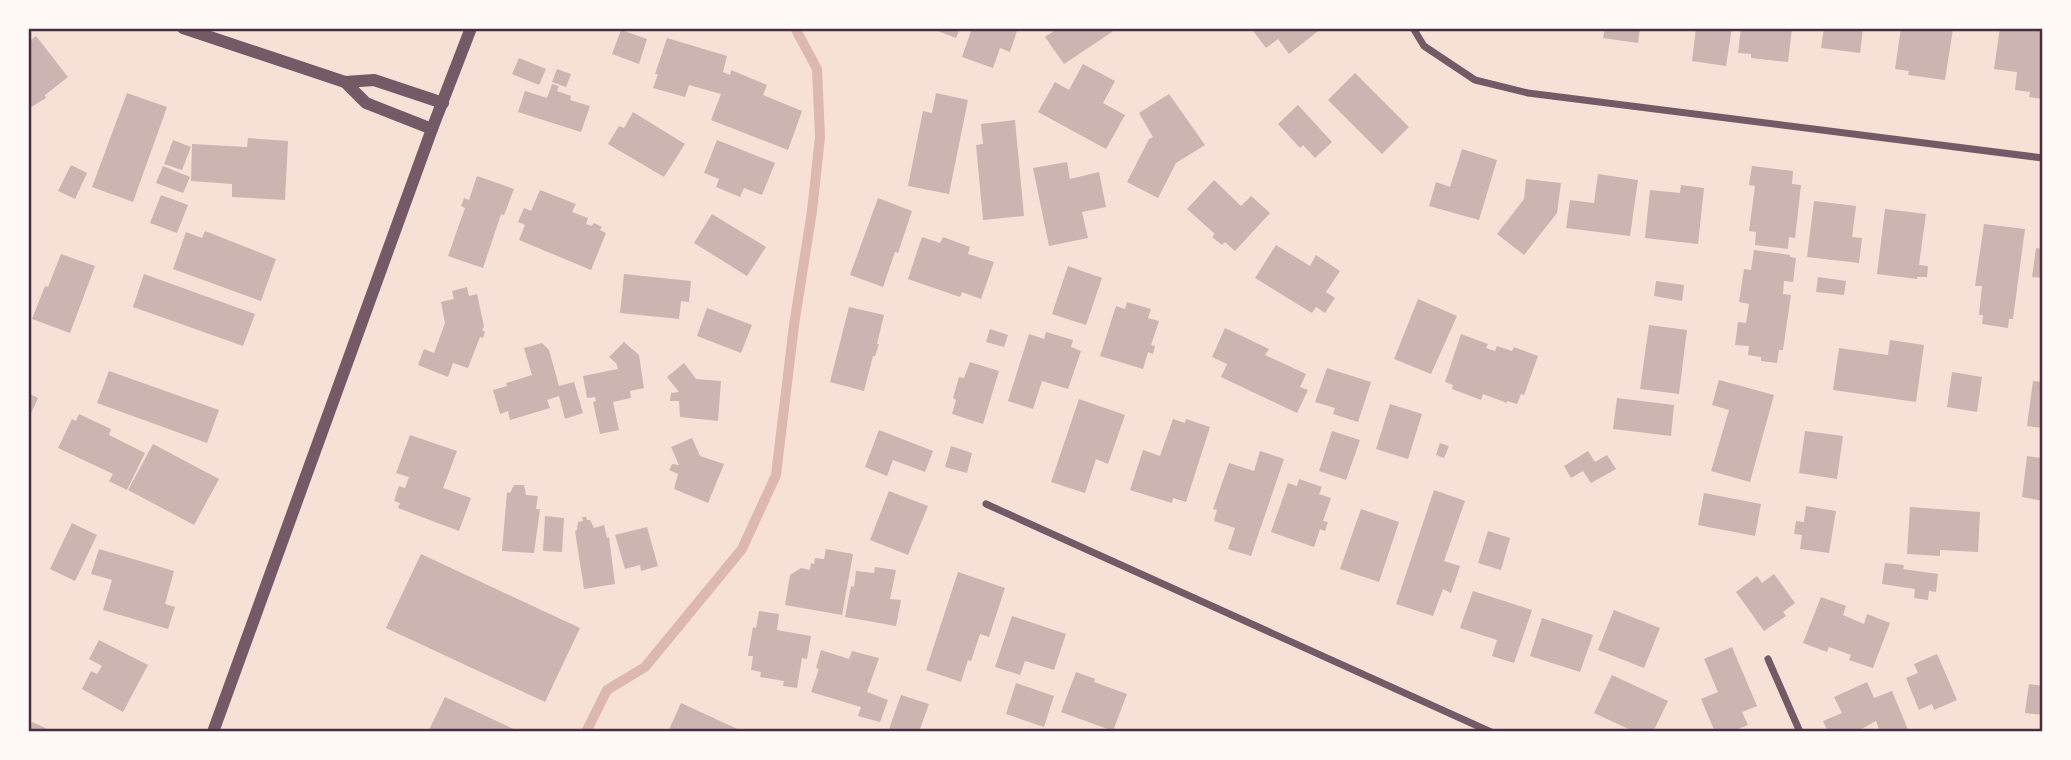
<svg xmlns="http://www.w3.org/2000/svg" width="2071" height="760" viewBox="0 0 2071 760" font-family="Karla,sans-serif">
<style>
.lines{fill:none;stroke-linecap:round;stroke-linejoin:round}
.stream{stroke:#dcb8b0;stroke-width:10}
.building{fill:#ccb4b1}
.minor{stroke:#755966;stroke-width:7}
.tertiary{stroke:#755966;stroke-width:12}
.neatline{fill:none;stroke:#4a2c40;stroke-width:2.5}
</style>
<rect width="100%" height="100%" fill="#f7e1d7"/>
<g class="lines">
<path class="stream" d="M 586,732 L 607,690 L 645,667 L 742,549 L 776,475 L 794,325 L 812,211 L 820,137 L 817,69 L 795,28"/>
</g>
<g class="building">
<path d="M 930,28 L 960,28 L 956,38 Z"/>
<path d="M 972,28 L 1018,28 L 1010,52 L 1000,48 L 993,68 L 962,57 Z"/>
<path d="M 1059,28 L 1118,28 L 1064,64 L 1045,37 Z"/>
<path d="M 1251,28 L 1322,28 L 1289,54 L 1278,39 L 1266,48 Z"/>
<path d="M 1605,28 L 1640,28 L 1638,43 L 1603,38 Z"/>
<path d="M 1696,28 L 1732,28 L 1726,66 L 1692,61 Z"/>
<path d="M 1741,28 L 1792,28 L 1788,62 L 1751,58 L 1751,54 L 1738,53 Z"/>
<path d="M 1824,28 L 1863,28 L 1860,53 L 1821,48 Z"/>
<path d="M 1901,28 L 1953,29 L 1945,80 L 1908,75 L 1909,71 L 1895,69 Z"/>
<path d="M 2000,28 L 2043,28 L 2043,99 L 2029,97 L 2030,92 L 2015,90 L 2017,72 L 1994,69 Z"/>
<path d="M 621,30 L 647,39 L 639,64 L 612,54 Z"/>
<path d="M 36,36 L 68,77 L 45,95 L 46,98 L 28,109 L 28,42 Z"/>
<path d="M 667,38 L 727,56 L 723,72 L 730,75 L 731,70 L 767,85 L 763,95 L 802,111 L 788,150 L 711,120 L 721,94 L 689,85 L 685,97 L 653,88 L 658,74 L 655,74 Z"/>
<path d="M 519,58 L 546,69 L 539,85 L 512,74 Z"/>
<path d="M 1083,64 L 1115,81 L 1103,103 L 1125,115 L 1106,149 L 1038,112 L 1055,82 L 1069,90 Z"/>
<path d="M 557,69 L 571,74 L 566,87 L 552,82 Z"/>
<path d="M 1355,73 L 1409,127 L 1382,154 L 1328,100 Z"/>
<path d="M 552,84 L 559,86 L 557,91 L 571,96 L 570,100 L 590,106 L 581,132 L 518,112 L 525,91 L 547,98 Z"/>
<path d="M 127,93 L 167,107 L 133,202 L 92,187 Z"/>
<path d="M 936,93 L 968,100 L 949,194 L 908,186 L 923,111 L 932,113 Z"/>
<path d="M 1169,94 L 1205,145 L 1176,163 L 1158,198 L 1127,182 L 1149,139 L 1153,137 L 1139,113 Z"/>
<path d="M 1298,105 L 1332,142 L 1315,158 L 1303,145 L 1300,148 L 1278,124 Z"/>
<path d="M 633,112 L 685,144 L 664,177 L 608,144 L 619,126 L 624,128 Z"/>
<path d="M 1015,120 L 1024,216 L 983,220 L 976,145 L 983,144 L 981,124 Z"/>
<path d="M 248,138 L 288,141 L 285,200 L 232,197 L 232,184 L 191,181 L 192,144 L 247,147 Z"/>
<path d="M 173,140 L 191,147 L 182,170 L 164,164 Z"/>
<path d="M 717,140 L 775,163 L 762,195 L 744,188 L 740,197 L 716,187 L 719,179 L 704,173 Z"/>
<path d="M 1462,149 L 1497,160 L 1479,220 L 1429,206 L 1436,182 L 1450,187 Z"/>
<path d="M 1067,162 L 1070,179 L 1099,172 L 1106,207 L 1082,212 L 1088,238 L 1049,246 L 1033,168 Z"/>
<path d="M 71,165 L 87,173 L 75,199 L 58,191 Z"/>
<path d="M 163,166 L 190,177 L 183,193 L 156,183 Z"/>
<path d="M 1752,166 L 1793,171 L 1792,184 L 1801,185 L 1795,238 L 1789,237 L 1788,249 L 1755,245 L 1756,232 L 1749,231 L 1755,186 L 1749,185 Z"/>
<path d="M 1598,174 L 1638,180 L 1630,236 L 1566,228 L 1570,200 L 1594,203 Z"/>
<path d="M 477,176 L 514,189 L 504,215 L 501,214 L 483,268 L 448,256 L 465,208 L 461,206 L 464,198 L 469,200 Z"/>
<path d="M 1526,179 L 1561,183 L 1557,213 L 1524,255 L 1497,234 L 1524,199 Z"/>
<path d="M 1214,180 L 1241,206 L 1251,196 L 1270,213 L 1235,251 L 1225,242 L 1222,245 L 1212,237 L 1215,234 L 1187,209 Z"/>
<path d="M 1681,185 L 1704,188 L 1698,244 L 1645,238 L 1650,190 L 1680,193 Z"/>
<path d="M 540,190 L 576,204 L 572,212 L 588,218 L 586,224 L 592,226 L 594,223 L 602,227 L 600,230 L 606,233 L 591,270 L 519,240 L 525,225 L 518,222 L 524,208 L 531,211 Z"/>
<path d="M 161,195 L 188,205 L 177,233 L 150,223 Z"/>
<path d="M 878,198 L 912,211 L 898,253 L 895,252 L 883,287 L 850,275 Z"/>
<path d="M 1814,201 L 1856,206 L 1852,237 L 1862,238 L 1859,263 L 1807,257 Z"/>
<path d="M 1885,209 L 1926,214 L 1919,265 L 1928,266 L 1927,277 L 1917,277 L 1917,279 L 1877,274 Z"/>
<path d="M 712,214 L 766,247 L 747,276 L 694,243 Z"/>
<path d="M 1984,224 L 2025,229 L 2013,319 L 2009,319 L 2008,328 L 1982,324 L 1983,315 L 1979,315 L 1982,286 L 1975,286 Z"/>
<path d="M 205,231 L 276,259 L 261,301 L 173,269 L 186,232 L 202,238 Z"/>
<path d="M 922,237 L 940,243 L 943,237 L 970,247 L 968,254 L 994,262 L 981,299 L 962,292 L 960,297 L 908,279 Z"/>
<path d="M 1276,245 L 1310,266 L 1316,255 L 1340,271 L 1326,292 L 1335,298 L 1325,313 L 1316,307 L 1312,313 L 1255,278 Z"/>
<path d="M 2036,248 L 2043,249 L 2043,278 L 2032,277 Z"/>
<path d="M 1754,250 L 1790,255 L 1790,257 L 1796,258 L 1793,282 L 1784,281 L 1783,294 L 1791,295 L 1783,350 L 1779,350 L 1777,363 L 1761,361 L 1761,357 L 1748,355 L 1749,346 L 1735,345 L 1738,322 L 1746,323 L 1749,304 L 1739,302 L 1744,269 L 1751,270 Z"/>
<path d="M 61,254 L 95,266 L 70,333 L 32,319 L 45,286 L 48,287 Z"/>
<path d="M 1068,266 L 1102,278 L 1086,325 L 1052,314 Z"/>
<path d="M 144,274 L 255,314 L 243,346 L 133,307 Z"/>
<path d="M 624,274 L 691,281 L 689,302 L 681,301 L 679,319 L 620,313 Z"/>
<path d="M 1818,277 L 1846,281 L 1844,295 L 1816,292 Z"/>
<path d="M 1656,281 L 1684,285 L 1682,301 L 1654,296 Z"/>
<path d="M 467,287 L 469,296 L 477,294 L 484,326 L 482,330 L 485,332 L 483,338 L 480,337 L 468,368 L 453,363 L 448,377 L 418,365 L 424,349 L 434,353 L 445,323 L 441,302 L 454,299 L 452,291 Z"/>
<path d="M 1418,299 L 1457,316 L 1431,374 L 1394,359 Z"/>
<path d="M 1127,302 L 1151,309 L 1148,318 L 1159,321 L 1151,345 L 1155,346 L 1153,354 L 1148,352 L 1143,369 L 1100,356 L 1116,306 L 1125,309 Z"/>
<path d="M 849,307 L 884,315 L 877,344 L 879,344 L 875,356 L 873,356 L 864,391 L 830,382 Z"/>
<path d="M 707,308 L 752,325 L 741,353 L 697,336 Z"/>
<path d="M 1649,325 L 1687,330 L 1679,394 L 1640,389 Z"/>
<path d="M 1225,328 L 1269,349 L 1265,355 L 1306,374 L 1300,387 L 1308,390 L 1297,413 L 1221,377 L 1227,364 L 1212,357 Z"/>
<path d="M 990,329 L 1008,335 L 1004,347 L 986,342 Z"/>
<path d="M 1046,332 L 1073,340 L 1071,347 L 1081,351 L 1068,389 L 1042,381 L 1033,409 L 1008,401 L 1029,334 L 1044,339 Z"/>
<path d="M 1461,334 L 1488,344 L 1486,348 L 1495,351 L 1497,346 L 1512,351 L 1514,347 L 1538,356 L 1524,395 L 1521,394 L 1517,404 L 1507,401 L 1507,403 L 1483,394 L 1481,400 L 1452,389 L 1453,385 L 1445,382 Z"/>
<path d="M 1890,340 L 1924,345 L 1916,402 L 1833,390 L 1839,348 L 1888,355 Z"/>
<path d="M 624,342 L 639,355 L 644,388 L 630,391 L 631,398 L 613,402 L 619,430 L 600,434 L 593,402 L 596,401 L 595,397 L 587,398 L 583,376 L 618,369 L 616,363 L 609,357 Z"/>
<path d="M 542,343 L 549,350 L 559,386 L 574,382 L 583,413 L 565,419 L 559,396 L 547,400 L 550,408 L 510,420 L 508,411 L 500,414 L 493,390 L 507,386 L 506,383 L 532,375 L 524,348 Z"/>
<path d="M 970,362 L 999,371 L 983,424 L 952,414 L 956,400 L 953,398 L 959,377 L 964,378 Z"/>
<path d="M 684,363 L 696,379 L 721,381 L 718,421 L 680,417 L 679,401 L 670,401 L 671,393 L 679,392 L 667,377 Z"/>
<path d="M 1327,368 L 1371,382 L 1358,422 L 1333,414 L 1335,408 L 1315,402 Z"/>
<path d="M 109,371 L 219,410 L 207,443 L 97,403 Z"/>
<path d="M 1952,372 L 1982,377 L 1977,412 L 1947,407 Z"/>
<path d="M 1719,380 L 1774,395 L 1750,482 L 1711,471 L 1729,410 L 1712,405 Z"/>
<path d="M 2033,381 L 2043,382 L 2043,428 L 2027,426 Z"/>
<path d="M 28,393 L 38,398 L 28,420 Z"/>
<path d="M 1617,398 L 1674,405 L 1671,436 L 1613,429 Z"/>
<path d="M 1079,399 L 1125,415 L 1108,464 L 1096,459 L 1085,493 L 1051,482 Z"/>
<path d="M 1390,404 L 1422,414 L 1408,459 L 1376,449 Z"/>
<path d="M 79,414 L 111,429 L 109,435 L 145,453 L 127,490 L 109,481 L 113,474 L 58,448 L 72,419 L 76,421 Z"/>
<path d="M 1173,419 L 1185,423 L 1186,419 L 1210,427 L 1186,502 L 1173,498 L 1172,503 L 1130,490 L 1143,450 L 1160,456 Z"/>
<path d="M 879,430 L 933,451 L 925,472 L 893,460 L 887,476 L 865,467 Z"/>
<path d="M 1332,431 L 1360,440 L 1346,480 L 1319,471 Z"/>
<path d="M 1805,431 L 1843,436 L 1837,479 L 1799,473 Z"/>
<path d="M 410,435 L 457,451 L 443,488 L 471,498 L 459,531 L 398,508 L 400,503 L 394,501 L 399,486 L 405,488 L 409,477 L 396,473 Z"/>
<path d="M 692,438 L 700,456 L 724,464 L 708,503 L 674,489 L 678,474 L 669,470 L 672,464 L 679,465 L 671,447 Z"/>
<path d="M 1440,443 L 1449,446 L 1444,458 L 1436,455 Z"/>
<path d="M 153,444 L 219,479 L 194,525 L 128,490 Z"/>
<path d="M 951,446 L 972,453 L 967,473 L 945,467 Z"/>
<path d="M 1260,451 L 1284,459 L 1251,556 L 1228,549 L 1235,528 L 1214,521 L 1217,510 L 1213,509 L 1229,463 L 1254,471 Z"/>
<path d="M 1588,451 L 1595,462 L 1607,455 L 1616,469 L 1591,483 L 1583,471 L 1571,478 L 1564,466 Z"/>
<path d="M 2027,456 L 2043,458 L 2043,501 L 2022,497 Z"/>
<path d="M 1299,479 L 1322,487 L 1319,494 L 1331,498 L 1323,521 L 1328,522 L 1325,531 L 1320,529 L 1314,547 L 1271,532 L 1288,483 L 1297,486 Z"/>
<path d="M 514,485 L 524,485 L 526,495 L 538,496 L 536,509 L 540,509 L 534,553 L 502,551 L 507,492 L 510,493 Z"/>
<path d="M 1434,490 L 1465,501 L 1444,561 L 1460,566 L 1451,593 L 1443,589 L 1433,616 L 1396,604 Z"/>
<path d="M 889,491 L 928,506 L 908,555 L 870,540 Z"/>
<path d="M 1704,493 L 1761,504 L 1755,536 L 1698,525 Z"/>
<path d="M 1806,506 L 1836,511 L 1829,553 L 1800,549 L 1802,535 L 1794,534 L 1796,521 L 1804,522 Z"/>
<path d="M 1910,507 L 1980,512 L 1978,552 L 1940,550 L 1940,556 L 1907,554 Z"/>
<path d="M 1361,509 L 1399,522 L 1379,582 L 1340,569 Z"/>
<path d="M 545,516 L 564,518 L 562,552 L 543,551 Z"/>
<path d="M 582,517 L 586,517 L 587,520 L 590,520 L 594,528 L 604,525 L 607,538 L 609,537 L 615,584 L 584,589 L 575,531 L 577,530 L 578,522 L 583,521 Z"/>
<path d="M 72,523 L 97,535 L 75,581 L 50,569 Z"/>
<path d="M 647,527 L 658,566 L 641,571 L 640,565 L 625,569 L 615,535 Z"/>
<path d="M 1488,531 L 1510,538 L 1501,570 L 1478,563 Z"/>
<path d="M 99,549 L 174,571 L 165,604 L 175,607 L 168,629 L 103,610 L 112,580 L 91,574 Z"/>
<path d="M 826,549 L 853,554 L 842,615 L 785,605 L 790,575 L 801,568 L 810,570 L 811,563 L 814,564 L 815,558 L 824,559 Z"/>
<path d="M 421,554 L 580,628 L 545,702 L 386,628 Z"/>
<path d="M 1885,563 L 1904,565 L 1903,569 L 1938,574 L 1936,592 L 1929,591 L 1928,600 L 1914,598 L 1915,589 L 1882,584 Z"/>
<path d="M 875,567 L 896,570 L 890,599 L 901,600 L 896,626 L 845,617 L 851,586 L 854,587 L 856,571 L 874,573 Z"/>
<path d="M 958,572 L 1005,588 L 989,637 L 980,634 L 971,661 L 968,660 L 961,682 L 926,670 Z"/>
<path d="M 1774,574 L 1795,603 L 1783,612 L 1786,616 L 1764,631 L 1736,592 L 1757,576 L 1762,583 Z"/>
<path d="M 1473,591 L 1532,610 L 1514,663 L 1492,656 L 1497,640 L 1460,628 Z"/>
<path d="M 1821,597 L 1846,606 L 1843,615 L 1864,624 L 1867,614 L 1890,623 L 1873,668 L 1849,660 L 1851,655 L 1829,647 L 1827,652 L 1803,643 Z"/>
<path d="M 1614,610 L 1660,628 L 1644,668 L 1598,650 Z"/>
<path d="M 759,611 L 779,614 L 777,630 L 811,636 L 807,659 L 802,658 L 797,688 L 783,686 L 784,681 L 760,677 L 761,672 L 751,670 L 753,656 L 748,656 L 753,627 L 756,628 Z"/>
<path d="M 1012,616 L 1066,634 L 1054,670 L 1025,661 L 1020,675 L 995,667 Z"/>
<path d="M 1542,618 L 1593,635 L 1580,672 L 1530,656 Z"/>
<path d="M 99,640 L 148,665 L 123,712 L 82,689 L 91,671 L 97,674 L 102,666 L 89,659 Z"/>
<path d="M 1732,647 L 1757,706 L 1742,712 L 1748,725 L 1731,732 L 1715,732 L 1701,699 L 1718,692 L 1704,659 Z"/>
<path d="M 821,650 L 849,659 L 852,651 L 879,658 L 867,692 L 888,700 L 880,722 L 858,716 L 861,707 L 811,692 L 819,669 L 816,668 Z"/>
<path d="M 1937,654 L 1957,700 L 1934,710 L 1932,704 L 1919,710 L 1906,678 L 1918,673 L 1914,664 Z"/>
<path d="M 1076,672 L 1095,679 L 1094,682 L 1127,694 L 1113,731 L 1061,712 Z"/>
<path d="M 1612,675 L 1668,701 L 1653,732 L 1635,732 L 1594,713 Z"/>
<path d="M 1867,682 L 1874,698 L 1892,691 L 1909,732 L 1880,732 L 1876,721 L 1856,732 L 1828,732 L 1823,721 L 1842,713 L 1834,697 Z"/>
<path d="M 1016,683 L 1054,696 L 1044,727 L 1006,714 Z"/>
<path d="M 2029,684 L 2043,686 L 2043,715 L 2025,713 Z"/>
<path d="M 901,695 L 929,704 L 919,732 L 888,732 Z"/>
<path d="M 445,697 L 520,732 L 428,732 Z"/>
<path d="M 681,703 L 744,732 L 668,732 Z"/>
<path d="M 32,722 L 54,732 L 28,732 Z"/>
</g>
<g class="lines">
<g class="minor">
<path d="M 1413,28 L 1424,46 L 1475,80 L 1528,93 L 2043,158"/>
<path d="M 986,504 L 1491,732"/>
<path d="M 1768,659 L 1800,732"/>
</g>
<g class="tertiary">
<path d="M 183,28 L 345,82 L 374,80 L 443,103"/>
<path d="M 345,82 L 366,103 L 432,129"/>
<path d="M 213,732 L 432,129 L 471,28"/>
</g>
</g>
<rect width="2071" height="760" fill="none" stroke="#fffaf5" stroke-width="60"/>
<rect x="30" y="30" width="2011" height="700" class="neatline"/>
</svg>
